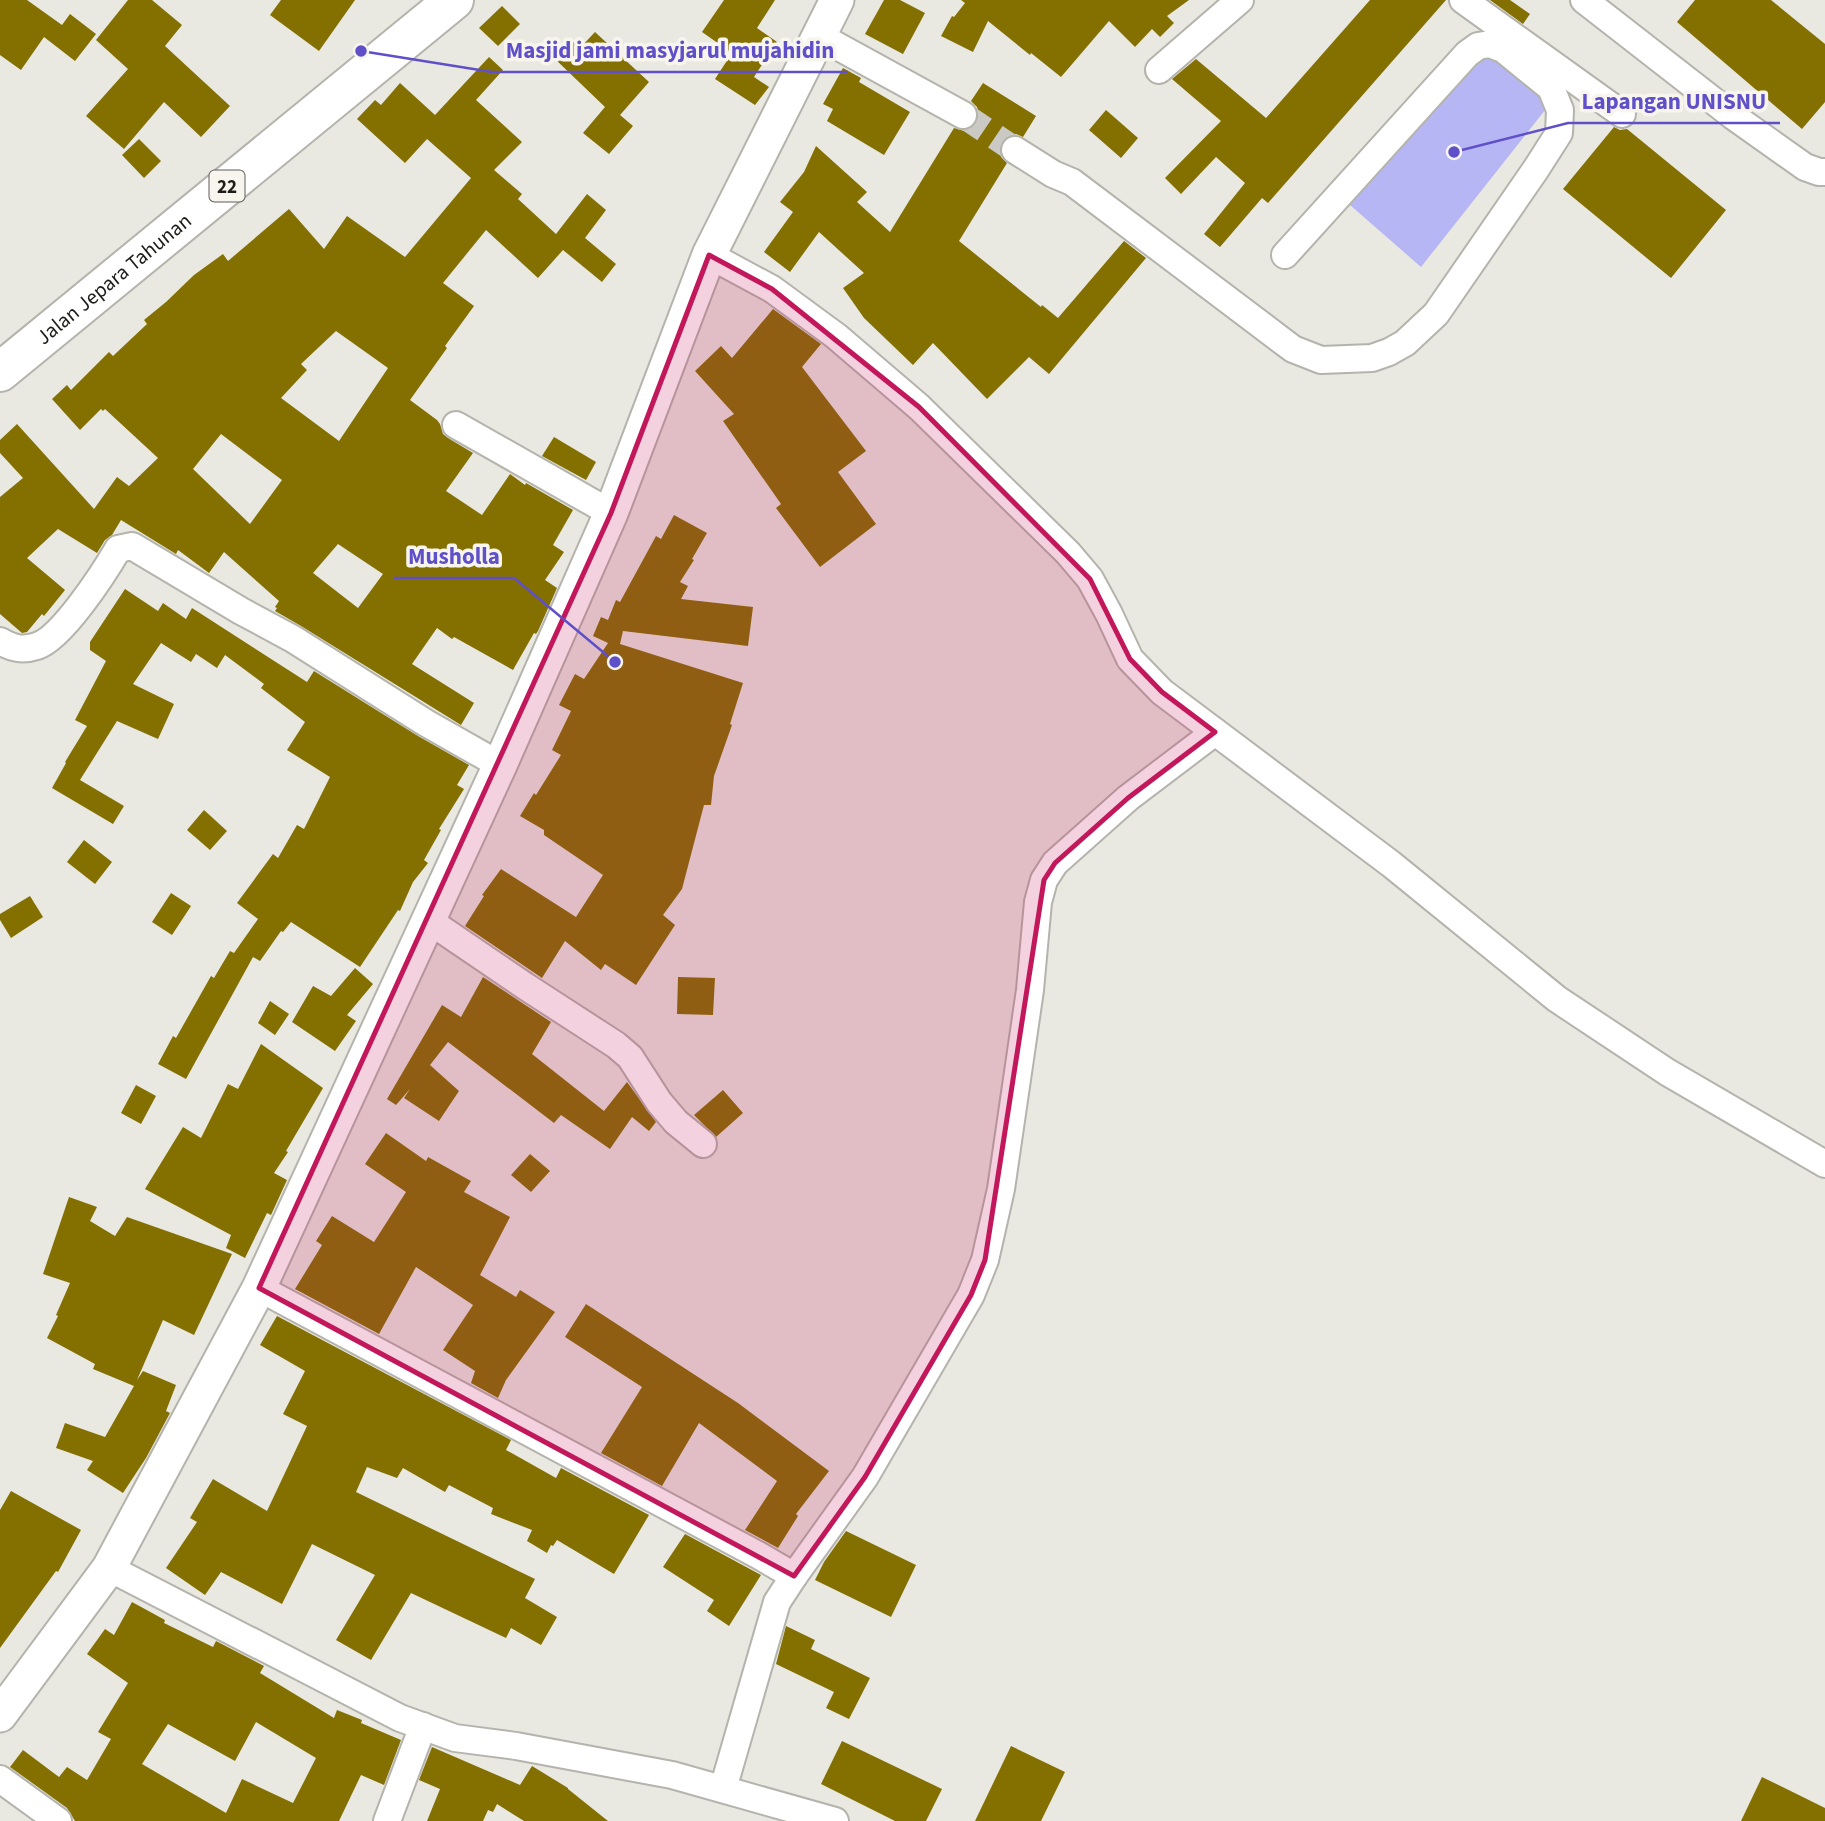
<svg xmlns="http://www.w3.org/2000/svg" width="1825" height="1821" viewBox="0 0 1825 1821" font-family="'Source Sans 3',sans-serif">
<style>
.green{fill:#b6b6f5}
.building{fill:#847000;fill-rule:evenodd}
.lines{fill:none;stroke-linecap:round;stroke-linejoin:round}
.minor-tunnel{stroke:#cac9c3;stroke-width:26;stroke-dasharray:26 13;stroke-linecap:butt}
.minor-casing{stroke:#b4b3ac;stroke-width:30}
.major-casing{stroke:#b4b3ac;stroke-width:37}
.highway-casing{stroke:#b4b3ac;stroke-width:42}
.minor{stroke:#fff;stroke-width:26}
.major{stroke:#fff;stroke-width:33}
.highway{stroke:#fff;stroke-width:38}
.marked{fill:#c2185b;fill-opacity:0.2;stroke:#c2185b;stroke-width:5;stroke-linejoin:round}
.labels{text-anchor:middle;stroke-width:7;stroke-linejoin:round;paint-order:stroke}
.shield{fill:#f7f5ee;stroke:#5e5d59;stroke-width:2}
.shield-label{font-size:19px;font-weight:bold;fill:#1c1c19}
.street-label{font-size:21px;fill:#1c1c19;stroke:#f7f5ee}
.leader{fill:none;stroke:#5f4fc8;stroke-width:2.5}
.callout-dot{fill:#5f4fc8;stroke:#f7f5ee;stroke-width:2.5}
.callout-label{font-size:23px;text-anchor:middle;font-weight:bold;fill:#5f4fc8;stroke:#f7f5ee;stroke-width:7;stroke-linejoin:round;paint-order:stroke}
</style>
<rect width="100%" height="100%" fill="#e9e8e1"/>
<path class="green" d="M 1487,49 L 1553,100 L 1421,267 L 1350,205 Z"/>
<g class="building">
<path d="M 0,0 L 27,0 L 62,25 L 70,14 L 96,34 L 75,61 L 44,37 L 21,70 L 0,55 Z"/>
<path d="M 128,0 L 152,0 L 182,25 L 165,46 L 230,106 L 201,137 L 164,102 L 124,149 L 86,116 L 128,69 L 96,40 Z"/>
<path d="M 281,0 L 355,0 L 319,51 L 270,15 Z"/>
<path d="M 724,0 L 775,0 L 757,28 L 777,42 L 754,77 L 769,87 L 755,105 L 715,79 L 732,53 L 702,32 Z"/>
<path d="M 884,0 L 900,0 L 925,13 L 903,54 L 865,34 Z"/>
<path d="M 961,0 L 1189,0 L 1167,16 L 1174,23 L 1160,37 L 1152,29 L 1135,47 L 1109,21 L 1061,77 L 1031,53 L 1030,55 L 988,21 L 973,52 L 941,36 L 952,16 L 954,17 L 965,3 Z"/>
<path d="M 1370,0 L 1446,0 L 1268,203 L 1262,198 L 1220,247 L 1204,234 L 1245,183 L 1216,157 L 1181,194 L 1165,178 L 1221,121 L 1172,79 L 1196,59 L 1266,118 Z"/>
<path d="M 1490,0 L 1510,0 L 1530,14 L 1523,24 Z"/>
<path d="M 1695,0 L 1771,0 L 1825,44 L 1825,102 L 1802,129 L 1677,22 Z"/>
<path d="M 502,6 L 520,24 L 498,46 L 479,28 Z"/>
<path d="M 595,32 L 649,82 L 620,115 L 633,126 L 609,154 L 583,133 L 605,107 L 554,58 L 571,40 L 580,48 Z"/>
<path d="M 489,57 L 503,70 L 476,100 L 522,142 L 494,170 L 522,194 L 518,199 L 556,234 L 587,194 L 606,210 L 585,238 L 616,264 L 602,282 L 563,250 L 538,278 L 486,230 L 443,283 L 474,306 L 445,346 L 447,348 L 410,400 L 437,420 L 440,424 L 443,434 L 448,438 L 473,453 L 446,491 L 482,515 L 510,474 L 525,485 L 526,483 L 573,510 L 553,545 L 564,552 L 545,580 L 557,588 L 538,631 L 536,634 L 534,633 L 513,670 L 454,637 L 452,639 L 437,628 L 412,664 L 474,703 L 461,725 L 301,626 L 275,611 L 277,608 L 275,607 L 279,601 L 224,552 L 209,573 L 178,550 L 176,554 L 121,520 L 112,535 L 105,540 L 97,553 L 58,529 L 27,558 L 65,590 L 44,616 L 42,614 L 27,632 L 22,633 L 0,614 L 0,497 L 23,478 L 0,453 L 0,440 L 17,424 L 94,509 L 117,477 L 129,486 L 158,458 L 105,409 L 103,411 L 101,409 L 80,430 L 52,399 L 67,385 L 71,390 L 109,352 L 113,356 L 147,324 L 144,320 L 166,302 L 194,275 L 223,254 L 228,261 L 289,209 L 324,249 L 347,216 L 405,257 L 471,178 L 427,139 L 405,163 L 357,119 L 375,100 L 381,105 L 400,83 L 435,115 ZM 336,331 L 388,368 L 339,441 L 281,398 L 307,370 L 301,364 ZM 221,434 L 282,480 L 250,524 L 193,469 ZM 338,544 L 383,574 L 358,608 L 313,573 Z"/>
<path d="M 843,68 L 861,78 L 859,82 L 910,112 L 884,155 L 827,121 L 833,109 L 823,104 Z"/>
<path d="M 983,83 L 1036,116 L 1023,137 L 1016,134 L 1008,136 L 1001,142 L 999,149 L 1001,157 L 1007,163 L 959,241 L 1041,307 L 1042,305 L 1058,318 L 1124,241 L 1146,258 L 1049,374 L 1029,357 L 987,399 L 933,343 L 913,365 L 864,318 L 843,288 L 864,273 L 819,232 L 790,272 L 764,252 L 793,212 L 780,202 L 804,172 L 816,146 L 867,192 L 857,202 L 890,232 L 954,128 L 964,131 L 971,129 L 976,123 L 979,114 L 977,107 L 971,101 Z"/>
<path d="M 1106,110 L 1138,138 L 1121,158 L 1089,130 Z"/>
<path d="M 1614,127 L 1620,130 L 1627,129 L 1726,210 L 1671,278 L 1563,189 Z"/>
<path d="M 139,139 L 161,161 L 144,178 L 122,155 Z"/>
<path d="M 773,309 L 821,344 L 802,367 L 866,451 L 838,472 L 876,524 L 820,567 L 776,508 L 781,504 L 723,421 L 734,414 L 695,371 L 721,346 L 732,358 Z"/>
<path d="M 554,437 L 596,462 L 586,480 L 542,456 Z"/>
<path d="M 674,515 L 707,533 L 692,559 L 694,560 L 680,582 L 688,586 L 681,599 L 753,607 L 748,646 L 623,631 L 620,644 L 743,683 L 730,724 L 732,725 L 714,776 L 711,805 L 704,805 L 682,889 L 663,915 L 675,925 L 636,985 L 605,964 L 601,970 L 565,941 L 542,978 L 465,926 L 484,896 L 482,895 L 501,869 L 576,917 L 603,875 L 544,835 L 544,830 L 520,816 L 534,793 L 536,795 L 561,755 L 552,750 L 571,711 L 559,705 L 575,674 L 584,679 L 608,643 L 593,636 L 601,617 L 608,620 L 616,600 L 620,602 L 656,536 L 661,539 Z"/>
<path d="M 125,589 L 158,611 L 163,603 L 186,619 L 192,608 L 307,682 L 314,671 L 418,736 L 469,765 L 457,785 L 464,789 L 439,829 L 441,830 L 424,860 L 428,863 L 413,882 L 400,911 L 398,910 L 360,967 L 291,922 L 283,932 L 281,931 L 260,961 L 253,957 L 186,1079 L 158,1064 L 173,1036 L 176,1038 L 211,976 L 214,978 L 230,951 L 234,953 L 258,919 L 237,903 L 273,854 L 278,858 L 297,825 L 304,829 L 330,777 L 287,750 L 305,722 L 261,688 L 264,684 L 225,655 L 217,668 L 196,654 L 191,662 L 161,643 L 133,684 L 174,704 L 158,739 L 117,721 L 80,780 L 124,806 L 113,824 L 52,788 L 66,763 L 65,762 L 87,726 L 75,720 L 106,661 L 90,650 L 90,642 Z"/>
<path d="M 204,810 L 227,831 L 210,850 L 187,830 Z"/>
<path d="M 84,840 L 112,862 L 95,884 L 67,862 Z"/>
<path d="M 171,893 L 191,906 L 172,935 L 152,922 Z"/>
<path d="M 30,896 L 43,917 L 11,938 L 0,920 L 0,914 Z"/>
<path d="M 355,968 L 373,984 L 347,1015 L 356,1021 L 335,1051 L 292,1022 L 313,986 L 331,996 Z"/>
<path d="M 483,977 L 551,1022 L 532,1054 L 604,1111 L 627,1082 L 656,1122 L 649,1131 L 632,1117 L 610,1149 L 561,1115 L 554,1123 L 448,1042 L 430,1065 L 459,1091 L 439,1121 L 404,1098 L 410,1089 L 396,1105 L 387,1099 L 442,1005 L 461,1017 Z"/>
<path d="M 678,977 L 715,978 L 713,1015 L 677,1014 Z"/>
<path d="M 270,1001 L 289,1014 L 275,1035 L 258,1023 Z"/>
<path d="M 261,1044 L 323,1088 L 286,1151 L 288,1152 L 274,1173 L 287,1180 L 271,1215 L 267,1213 L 245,1258 L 226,1248 L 231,1235 L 145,1189 L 183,1127 L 201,1138 L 228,1084 L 238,1089 Z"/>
<path d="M 136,1085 L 156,1096 L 141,1124 L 121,1113 Z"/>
<path d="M 723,1090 L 743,1113 L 716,1137 L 694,1115 Z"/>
<path d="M 386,1133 L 426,1161 L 428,1157 L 471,1181 L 464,1192 L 510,1217 L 480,1275 L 516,1297 L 520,1290 L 555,1312 L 506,1380 L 498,1398 L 471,1383 L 475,1371 L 443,1350 L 473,1305 L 416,1267 L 379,1334 L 295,1289 L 322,1245 L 316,1241 L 332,1216 L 374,1242 L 406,1192 L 365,1164 Z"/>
<path d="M 530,1154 L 550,1171 L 531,1192 L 511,1175 Z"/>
<path d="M 69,1197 L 97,1207 L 90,1221 L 115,1236 L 127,1217 L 232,1254 L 194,1335 L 163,1320 L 137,1380 L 143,1371 L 176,1385 L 166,1411 L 170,1413 L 146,1458 L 123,1493 L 87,1470 L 93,1461 L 56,1448 L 65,1423 L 105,1437 L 134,1386 L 93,1369 L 95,1364 L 47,1338 L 58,1316 L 56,1315 L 70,1283 L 43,1274 Z"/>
<path d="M 586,1304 L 738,1403 L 829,1471 L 796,1514 L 798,1516 L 778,1548 L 745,1530 L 777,1481 L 699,1423 L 662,1486 L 601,1453 L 642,1387 L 565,1337 Z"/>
<path d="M 277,1316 L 511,1440 L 506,1450 L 556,1478 L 561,1468 L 649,1515 L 614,1574 L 557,1540 L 553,1546 L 551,1545 L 547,1553 L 527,1541 L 532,1530 L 491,1514 L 493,1508 L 449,1485 L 445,1492 L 403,1468 L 397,1478 L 367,1467 L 356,1492 L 535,1579 L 525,1598 L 557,1617 L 541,1645 L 511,1628 L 506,1638 L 411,1593 L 371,1660 L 336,1640 L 375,1575 L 312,1544 L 282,1604 L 221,1572 L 205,1595 L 166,1568 L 197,1522 L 190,1518 L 213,1479 L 267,1511 L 307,1426 L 283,1414 L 305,1371 L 260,1345 Z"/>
<path d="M 11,1491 L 81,1530 L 58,1572 L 56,1571 L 0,1648 L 0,1510 Z"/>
<path d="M 846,1531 L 916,1565 L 891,1617 L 815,1580 L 824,1562 Z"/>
<path d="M 685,1534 L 761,1575 L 729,1626 L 707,1611 L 714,1600 L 663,1567 Z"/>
<path d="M 132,1602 L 165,1620 L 164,1623 L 213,1647 L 216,1641 L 264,1666 L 260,1673 L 334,1718 L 337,1710 L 362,1720 L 361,1723 L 401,1740 L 384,1785 L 361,1775 L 339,1821 L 75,1821 L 67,1808 L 10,1767 L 23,1750 L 59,1777 L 67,1767 L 87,1780 L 111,1739 L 98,1732 L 128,1683 L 87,1654 L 105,1629 L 114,1635 ZM 256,1722 L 316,1758 L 293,1803 L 242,1779 L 226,1813 L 142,1764 L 168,1724 L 235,1761 Z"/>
<path d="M 786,1626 L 815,1640 L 811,1649 L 870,1678 L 849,1719 L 826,1708 L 834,1692 L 776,1664 Z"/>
<path d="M 842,1741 L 942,1789 L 926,1821 L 895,1821 L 821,1784 Z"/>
<path d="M 1011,1746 L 1065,1772 L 1041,1821 L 975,1821 Z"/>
<path d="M 432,1747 L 520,1785 L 532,1766 L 568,1788 L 568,1789 L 608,1821 L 524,1821 L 497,1804 L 493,1812 L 488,1810 L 483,1821 L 427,1821 L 440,1789 L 419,1780 Z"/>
<path d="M 1762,1777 L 1825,1808 L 1825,1821 L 1741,1821 Z"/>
</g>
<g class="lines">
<path class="minor-tunnel" d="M 963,115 L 1015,150"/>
<defs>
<g id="minor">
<path d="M 1463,0 L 1622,114"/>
<path d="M 1584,0 L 1733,116 L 1805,167 L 1819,172 L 1825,172"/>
<path d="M 819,36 L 963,115"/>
<path d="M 1159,70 L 1240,0"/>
<path d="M 1015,150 L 1053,174 L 1072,182 L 1293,349 L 1321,360 L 1372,358 L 1389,352 L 1405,343 L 1436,314 L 1536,169 L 1559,133 L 1560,110 L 1551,88 L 1503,49 L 1490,44 L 1478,46 L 1467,54 L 1285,255"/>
<path d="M 709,255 L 772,289 L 836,336 L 919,407 L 1068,553 L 1090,579 L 1109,614 L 1130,659 L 1162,692 L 1391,864 L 1557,999 L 1667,1072 L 1825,1164"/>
<path d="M 456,425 L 611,513"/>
<path d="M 0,641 C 12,648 22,651 37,646 C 62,638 104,573 118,549 L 132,546 L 241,611 L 293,639 L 426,723 L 500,765"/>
<path d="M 428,920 L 525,986 L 616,1045 L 630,1057 L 659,1102 L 676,1122 L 703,1144"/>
<path d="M 259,1288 L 758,1555 L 794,1576 L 777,1602 L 723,1789"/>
<path d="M 109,1568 L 400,1718 L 455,1738 L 516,1746 L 672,1775 L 835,1821"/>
<path d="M 794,1576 L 865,1477 L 971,1295 L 985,1260 L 1001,1189 L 1030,990 L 1038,902 L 1044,880 L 1055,863 L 1128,798 L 1215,732"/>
<path d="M 0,1779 L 58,1821"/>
<path d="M 387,1821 L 423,1726"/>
</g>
<path id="major" d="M 0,1715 L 109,1568 L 259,1288 L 500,765 L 611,513 L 709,255 L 837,0"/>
<g id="highway">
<path id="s1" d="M 0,372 L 454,0"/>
</g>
</defs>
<use href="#minor" class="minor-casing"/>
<use href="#major" class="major-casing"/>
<use href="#highway" class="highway-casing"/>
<use href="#minor" class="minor"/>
<use href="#major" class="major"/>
<use href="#highway" class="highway"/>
</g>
<path class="marked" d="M 709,255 L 772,289 L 919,407 L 1090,579 L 1130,659 L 1162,692 L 1215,732 L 1128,798 L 1055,863 L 1044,880 L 985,1260 L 971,1295 L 865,1477 L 794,1576 L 259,1288 L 611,513 Z"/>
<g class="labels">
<rect class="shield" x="209.5" y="170.5" width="35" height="31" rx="5"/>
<g class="shield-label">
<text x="227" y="193">22</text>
</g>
<g class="street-label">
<text dy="7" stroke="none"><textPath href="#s1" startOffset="147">Jalan Jepara Tahunan</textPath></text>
</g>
</g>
<path class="leader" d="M361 51L492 72H848M1454 152L1568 123H1780M615 662L514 578H394"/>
<g class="callout-dot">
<circle cx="361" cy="51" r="7"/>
<circle cx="1454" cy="152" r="7"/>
<circle cx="615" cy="662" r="7"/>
</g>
<g class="callout-label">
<text x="670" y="58">Masjid jami masyjarul mujahidin</text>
<text x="1674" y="109">Lapangan UNISNU</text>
<text x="454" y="564">Musholla</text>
</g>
</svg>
